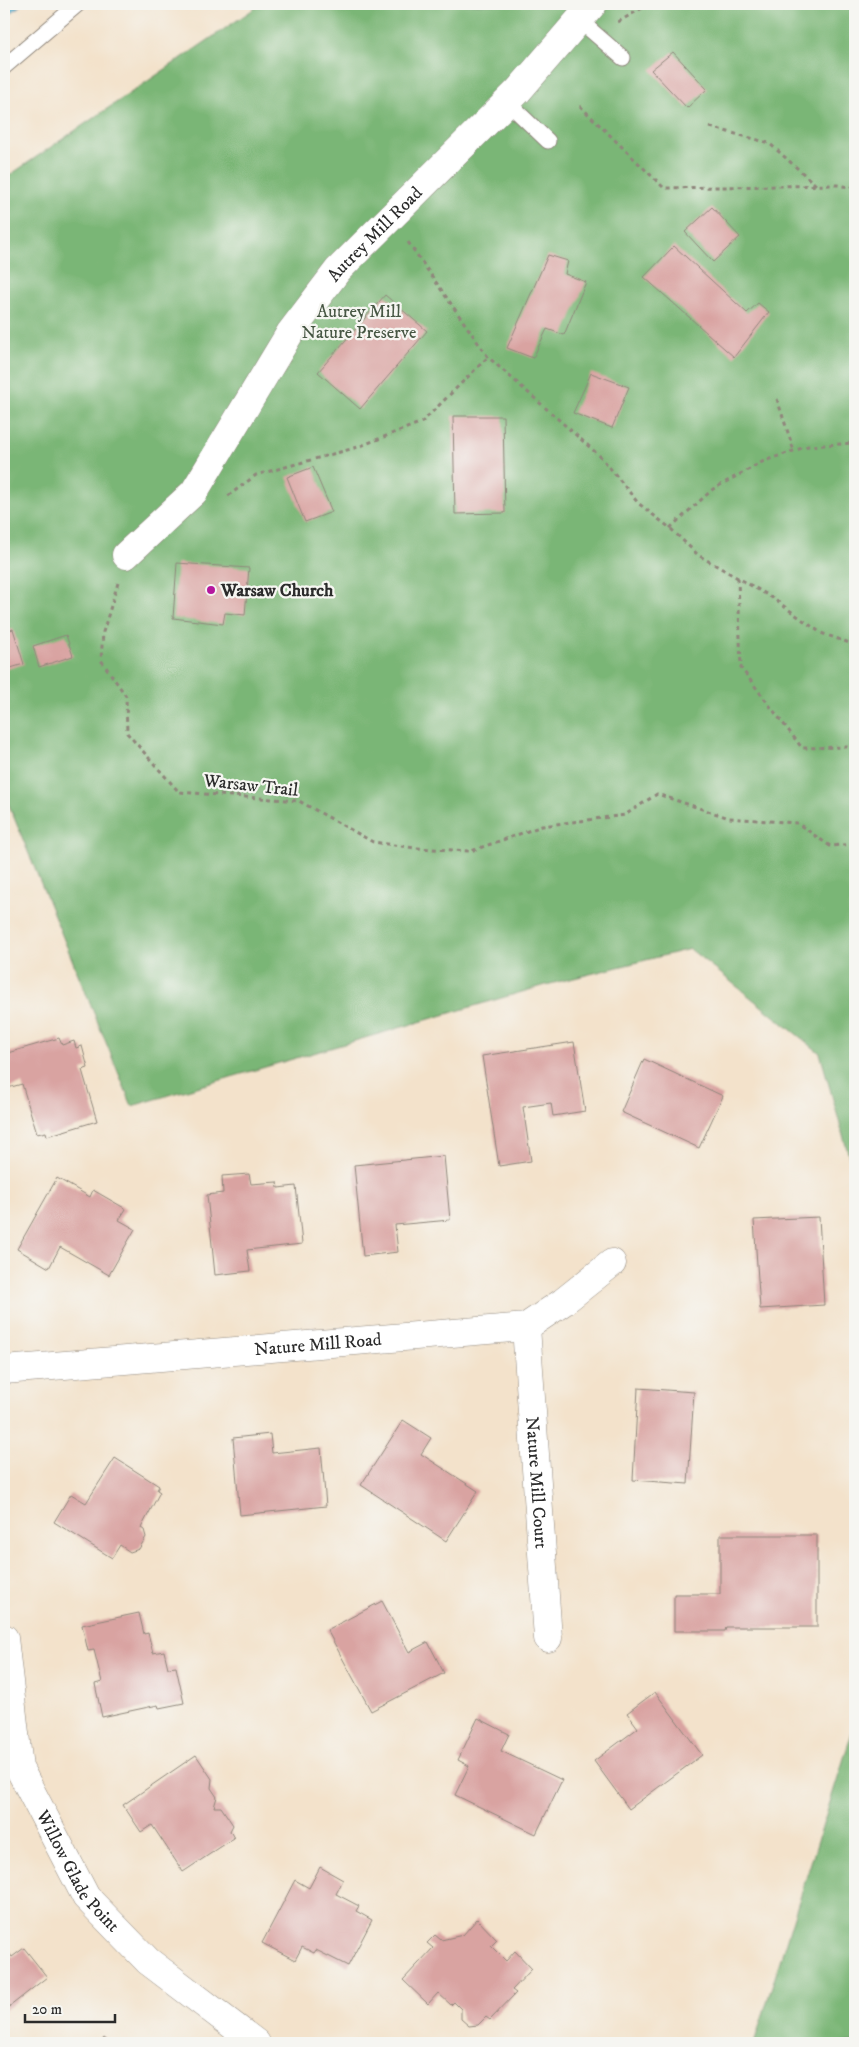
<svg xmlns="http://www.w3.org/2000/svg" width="859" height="2047" viewBox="0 0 859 2047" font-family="'IM FELL DW Pica',serif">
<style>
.forest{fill:#7ab676;stroke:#527050}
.water{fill:#4daacb;stroke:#3c6a7b}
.building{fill:#d9a3a1}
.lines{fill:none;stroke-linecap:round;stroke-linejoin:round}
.service-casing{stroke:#8f867b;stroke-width:17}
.minor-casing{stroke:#8f867b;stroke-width:29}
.path{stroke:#8f867b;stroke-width:3;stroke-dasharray:4 4;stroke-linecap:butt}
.service{stroke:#fff;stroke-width:15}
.minor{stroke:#fff;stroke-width:28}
.poi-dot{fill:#b5179e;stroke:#f6f6f2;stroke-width:2}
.labels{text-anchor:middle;stroke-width:4.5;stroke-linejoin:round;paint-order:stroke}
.street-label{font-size:18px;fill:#2b2b2b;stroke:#f6f6f2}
.park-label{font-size:18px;fill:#465643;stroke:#f6f6f2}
.poi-label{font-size:18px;font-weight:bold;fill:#2b2b2b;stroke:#f6f6f2;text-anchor:start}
</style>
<rect width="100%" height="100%" fill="#f6f6f2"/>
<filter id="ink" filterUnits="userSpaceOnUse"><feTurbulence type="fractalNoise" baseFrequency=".02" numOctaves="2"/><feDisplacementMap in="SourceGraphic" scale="10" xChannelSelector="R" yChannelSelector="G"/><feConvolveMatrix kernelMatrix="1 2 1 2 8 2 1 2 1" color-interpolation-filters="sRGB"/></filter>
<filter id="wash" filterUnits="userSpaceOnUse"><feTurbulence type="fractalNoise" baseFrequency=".0096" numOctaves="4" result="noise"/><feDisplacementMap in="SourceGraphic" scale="20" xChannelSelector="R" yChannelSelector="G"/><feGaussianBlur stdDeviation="1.12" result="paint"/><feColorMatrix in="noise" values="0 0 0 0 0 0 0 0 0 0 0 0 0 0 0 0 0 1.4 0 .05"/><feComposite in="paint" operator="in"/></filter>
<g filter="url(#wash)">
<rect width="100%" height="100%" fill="#f3e2cb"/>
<g class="forest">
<path d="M 261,4 L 855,4 L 855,1178 L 820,1053 L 690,949 L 546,985 L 132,1106 L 4,793 L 4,179 Z"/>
<path d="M 855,1723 L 855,2043 L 754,2043 Z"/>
</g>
<path class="water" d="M 4,4 L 22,4 L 4,19 Z"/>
<g id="blocks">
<g class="building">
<path d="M 673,52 L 707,89 L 687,108 L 651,70 Z"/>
<path d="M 712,207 L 740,237 L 713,262 L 685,232 Z"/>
<path d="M 674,246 L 747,313 L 758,303 L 769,312 L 734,357 L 644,277 Z"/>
<path d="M 548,255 L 568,261 L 565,274 L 586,282 L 564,335 L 547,329 L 533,358 L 507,348 Z"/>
<path d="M 385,295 L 427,331 L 360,409 L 318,372 Z"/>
<path d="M 591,373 L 629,387 L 612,428 L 573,413 Z"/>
<path d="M 453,416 L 503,416 L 505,513 L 455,514 Z"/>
<path d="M 313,467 L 332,512 L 305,522 L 287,477 Z"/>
<path d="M 177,563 L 249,568 L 245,615 L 225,613 L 223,624 L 173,618 Z"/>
<path d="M 13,629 L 24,664 L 4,670 L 4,632 Z"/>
<path d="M 66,635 L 73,656 L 39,667 L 33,646 Z"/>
<path d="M 59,1038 L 62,1045 L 74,1041 L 76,1048 L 82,1046 L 88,1068 L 82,1070 L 97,1121 L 47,1136 L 46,1132 L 37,1134 L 22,1084 L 4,1089 L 4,1054 Z"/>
<path d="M 574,1042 L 585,1111 L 553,1116 L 551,1103 L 523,1107 L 531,1161 L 499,1166 L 482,1056 Z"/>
<path d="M 644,1059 L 723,1096 L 699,1148 L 621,1112 Z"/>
<path d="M 444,1156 L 450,1220 L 395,1225 L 398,1252 L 363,1256 L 354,1165 Z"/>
<path d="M 249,1174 L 251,1184 L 277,1182 L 278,1188 L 296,1186 L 302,1244 L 247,1250 L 250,1271 L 215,1275 L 207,1195 L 223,1193 L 222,1176 Z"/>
<path d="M 57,1178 L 90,1197 L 93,1190 L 126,1209 L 119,1220 L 135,1229 L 109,1275 L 60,1247 L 49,1268 L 17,1249 Z"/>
<path d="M 819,1217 L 824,1305 L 760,1309 L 754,1220 Z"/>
<path d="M 638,1388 L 694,1392 L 688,1484 L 633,1480 Z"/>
<path d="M 403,1420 L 431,1438 L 421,1454 L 478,1491 L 446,1541 L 361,1485 Z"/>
<path d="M 270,1434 L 272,1453 L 321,1448 L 326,1506 L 240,1515 L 233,1438 Z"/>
<path d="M 115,1458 L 159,1486 L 157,1490 L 160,1492 L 141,1528 L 144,1530 L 146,1537 L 139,1549 L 130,1552 L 120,1545 L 112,1558 L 54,1522 L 71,1494 L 86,1503 Z"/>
<path d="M 720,1535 L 817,1535 L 817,1627 L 726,1627 L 725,1631 L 674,1631 L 674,1594 L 720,1594 Z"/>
<path d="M 382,1601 L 409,1652 L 428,1642 L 444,1673 L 371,1711 L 327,1630 Z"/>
<path d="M 139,1613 L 144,1634 L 148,1633 L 153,1653 L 164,1651 L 168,1668 L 176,1667 L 184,1703 L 159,1708 L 158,1705 L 102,1717 L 95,1684 L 102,1682 L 94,1650 L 88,1651 L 82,1625 Z"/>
<path d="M 655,1692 L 702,1755 L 629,1809 L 594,1761 L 638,1728 L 627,1713 Z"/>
<path d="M 478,1718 L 509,1734 L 501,1751 L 562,1780 L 536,1834 L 455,1795 L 469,1766 L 458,1760 Z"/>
<path d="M 196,1755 L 212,1779 L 211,1788 L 217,1797 L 214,1807 L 221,1807 L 233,1825 L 230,1831 L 234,1838 L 183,1872 L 152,1825 L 141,1832 L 123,1805 Z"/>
<path d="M 320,1867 L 343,1880 L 336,1894 L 359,1906 L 356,1911 L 372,1920 L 348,1966 L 316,1950 L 314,1953 L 302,1947 L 295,1960 L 262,1943 L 295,1880 L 309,1888 Z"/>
<path d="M 477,1919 L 497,1940 L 491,1946 L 506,1961 L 515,1951 L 532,1969 L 512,1990 L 516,1993 L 490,2020 L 486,2017 L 478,2025 L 469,2026 L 461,2019 L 461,2009 L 454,2002 L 451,2005 L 438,1993 L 428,2004 L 403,1980 L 433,1948 L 427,1943 L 435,1935 L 441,1940 L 463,1935 Z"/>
<path d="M 4,1946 L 12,1957 L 24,1948 L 47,1977 L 4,2011 Z"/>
<path d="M 104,2038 L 111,2043 L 100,2043 Z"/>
</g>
</g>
</g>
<g filter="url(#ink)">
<use href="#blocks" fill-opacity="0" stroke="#8f867b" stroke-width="1"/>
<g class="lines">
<defs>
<g id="service">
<path d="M 579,20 L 623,58"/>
<path d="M 4,67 L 78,4"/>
<path d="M 507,102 L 548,141"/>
</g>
<g id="minor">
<path id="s1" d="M 126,555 L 194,492 L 290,333 L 338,270 L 518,91 L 593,4"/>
<path id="s2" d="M 526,1327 L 548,1638"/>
<path id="s3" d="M 4,1370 L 526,1327 L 563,1302 L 612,1263"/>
<path id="s4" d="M 4,1638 L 19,1768 L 86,1897 L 148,1961 L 256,2043"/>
</g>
</defs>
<use href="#service" class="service-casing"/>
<use href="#minor" class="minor-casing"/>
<g class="path">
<path d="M 618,22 L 649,4"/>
<path d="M 580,106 L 664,188 L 837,185 L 855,188"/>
<path d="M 710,127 L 769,143 L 816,185"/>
<path d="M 408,242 L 488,357 L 602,458 L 638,503 L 670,528 L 698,555 L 771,597 L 821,633 L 855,645"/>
<path d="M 777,399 L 794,451"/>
<path d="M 228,496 L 256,475 L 358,447 L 422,422 L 488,357"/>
<path d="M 670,528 L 713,489 L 764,461 L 808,446 L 855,443"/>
<path d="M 738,578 L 741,668 L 802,748 L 847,747 L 855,750"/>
<path d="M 118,583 L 103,632 L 101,660 L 126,696 L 127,733 L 179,792 L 299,801 L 373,842 L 415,848 L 471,851 L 542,826 L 625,815 L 657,794 L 729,818 L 797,823 L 830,846 L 855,844"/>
</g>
<use href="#service" class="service"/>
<use href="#minor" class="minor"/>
</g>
</g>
<circle class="poi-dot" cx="211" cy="590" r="5"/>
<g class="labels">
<g class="street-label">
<text dy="6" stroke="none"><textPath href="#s1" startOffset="409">Autrey Mill Road</textPath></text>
<text transform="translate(251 785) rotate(6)" y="6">Warsaw Trail</text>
<text dy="6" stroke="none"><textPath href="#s3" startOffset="315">Nature Mill Road</textPath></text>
<text dy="6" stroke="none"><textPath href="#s2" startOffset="156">Nature Mill Court</textPath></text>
<text dy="6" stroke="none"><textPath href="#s4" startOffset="250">Willow Glade Point</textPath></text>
</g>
<g class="park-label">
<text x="359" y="317">Autrey Mill<tspan x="359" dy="21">Nature Preserve</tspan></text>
</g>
<g class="poi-label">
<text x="221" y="596">Warsaw Church</text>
</g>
</g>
<rect width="859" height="2047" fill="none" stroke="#f6f6f2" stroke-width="20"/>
<path d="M25 2014v8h90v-8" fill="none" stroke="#2b2b2b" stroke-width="2.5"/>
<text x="32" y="2014" font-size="15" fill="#2b2b2b" stroke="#f6f6f2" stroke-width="4" paint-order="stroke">20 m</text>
</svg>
